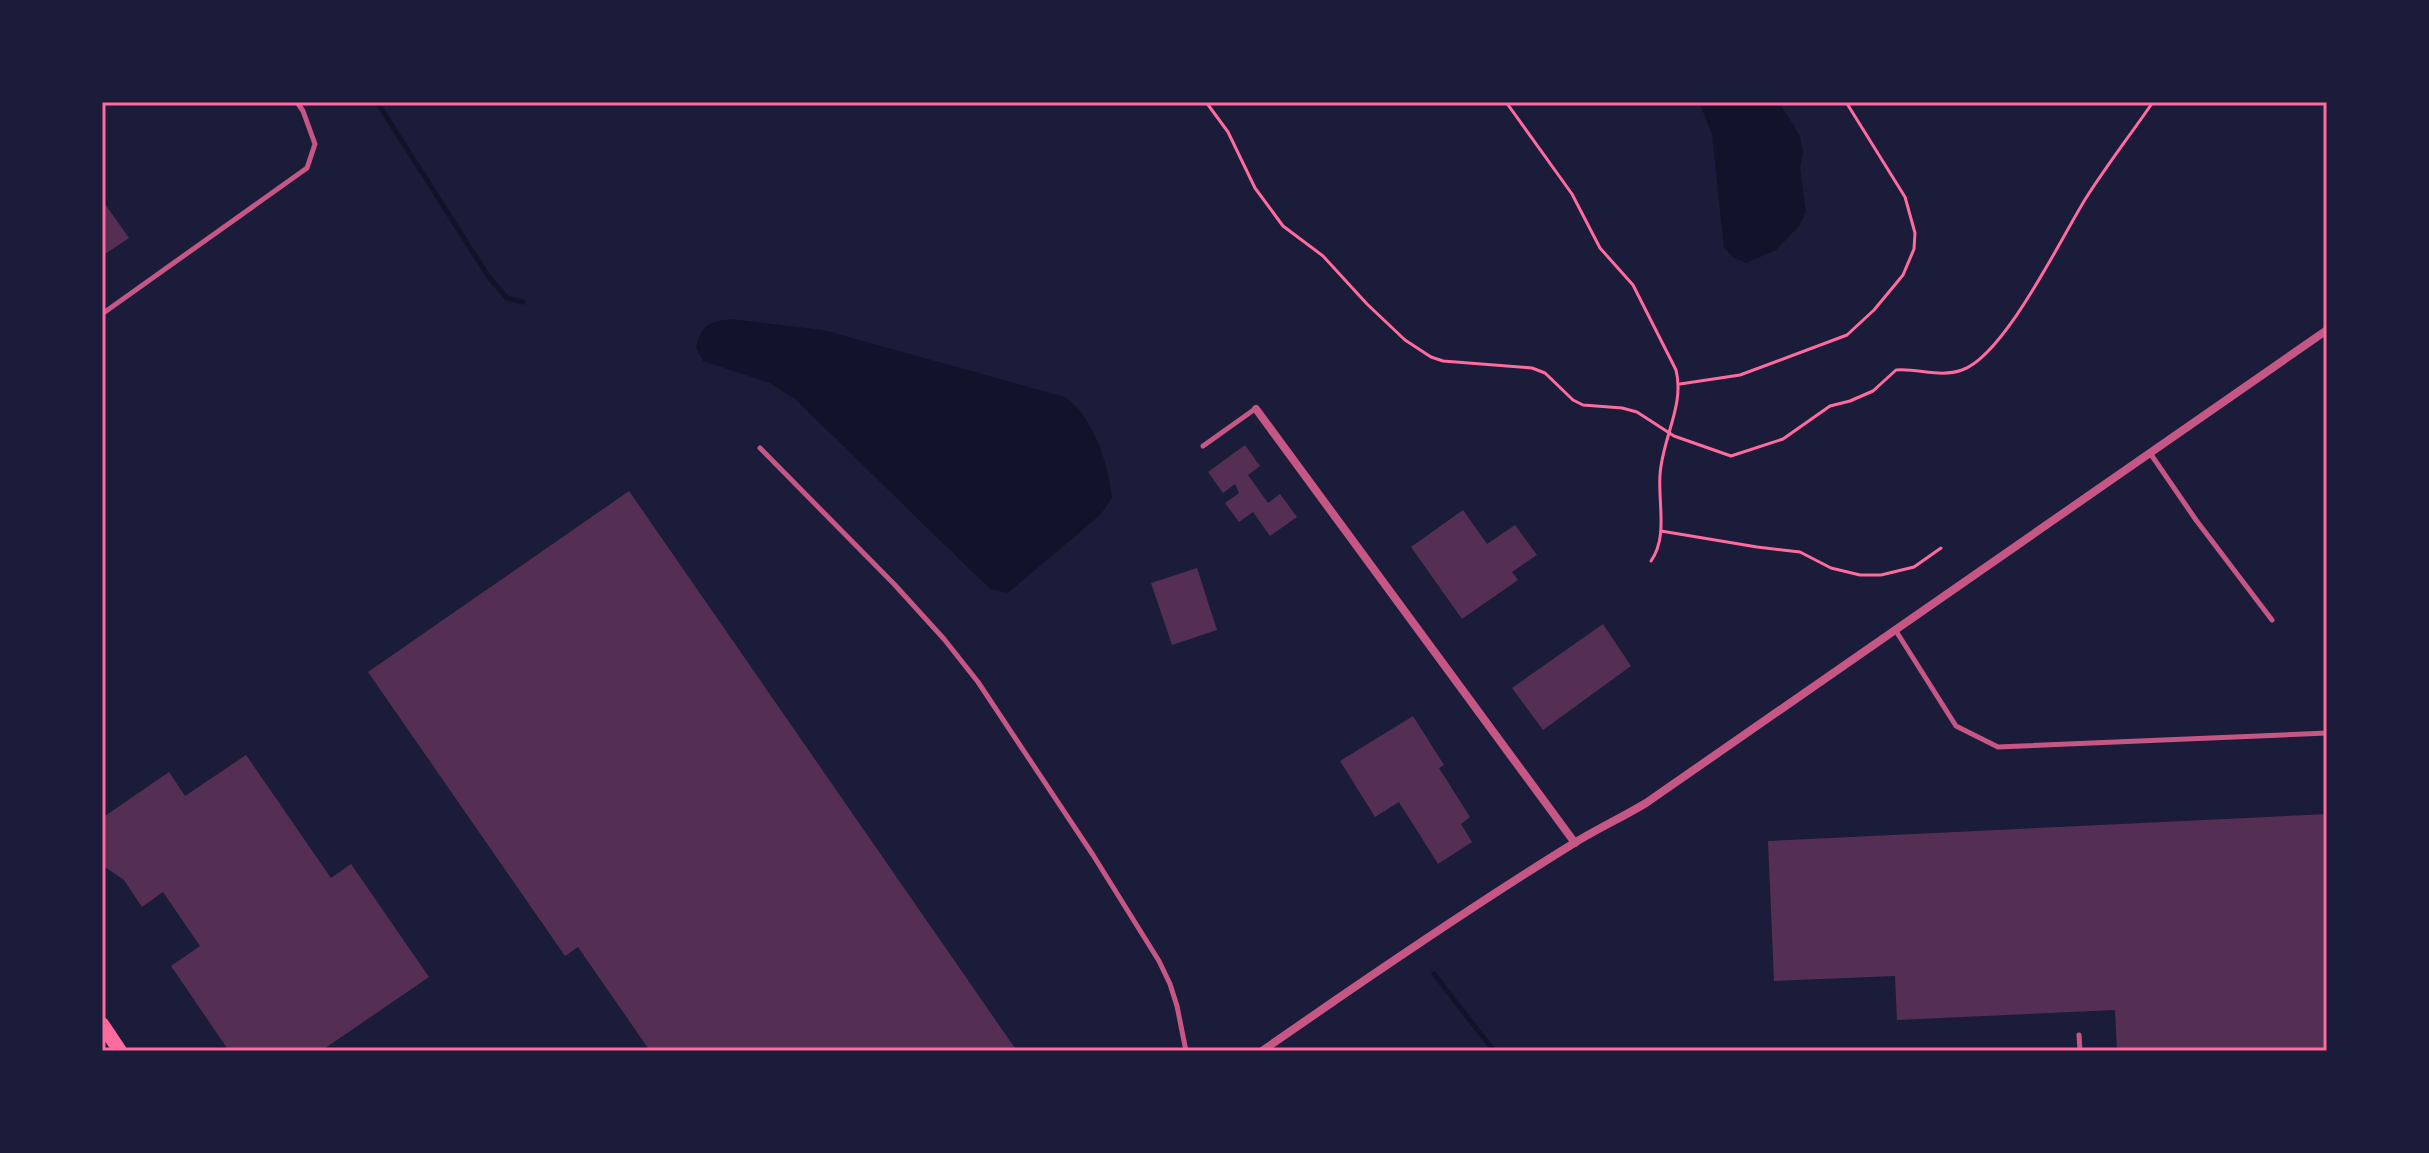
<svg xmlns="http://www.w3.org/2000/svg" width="2429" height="1153" viewBox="0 0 2429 1153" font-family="'Exo 2',sans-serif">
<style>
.water{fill:#12122b}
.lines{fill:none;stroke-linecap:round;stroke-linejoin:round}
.stream{stroke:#12122b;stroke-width:5}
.building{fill:#542f53}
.path{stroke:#ff6b9d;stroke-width:3}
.service{stroke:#c65784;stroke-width:5}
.minor{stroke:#c65784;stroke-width:8}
.secondary{stroke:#ff6b9d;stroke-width:14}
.neatline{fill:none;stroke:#ff6b9d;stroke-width:3}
</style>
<rect width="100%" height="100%" fill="#1b1b3a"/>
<g class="water">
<path d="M 1699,102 L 1779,102 L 1800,136 L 1803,152 L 1800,169 L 1806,212 L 1799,226 L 1776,250 L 1746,263 L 1733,257 L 1724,248 L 1712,134 Z"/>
<path d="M 731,319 L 823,330 L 1065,397 C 1094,418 1108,463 1112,498 L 1101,514 L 1008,593 L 990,589 L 795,399 L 770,383 L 703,361 L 696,347 C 704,323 706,323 731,319 Z"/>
</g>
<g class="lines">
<g class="stream">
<path d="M 377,102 L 488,276 L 507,298 L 523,302"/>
<path d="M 1434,974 L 1494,1051"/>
</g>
</g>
<g class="building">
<path d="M 102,200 L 129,238 L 102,256 Z"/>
<path d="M 1245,445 L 1260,466 L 1248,475 L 1268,503 L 1280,494 L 1297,517 L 1270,536 L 1253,512 L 1239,522 L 1225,503 L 1239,493 L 1235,484 L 1223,493 L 1208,472 Z"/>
<path d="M 629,491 L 1017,1051 L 650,1051 L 578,947 L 565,956 L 368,672 Z"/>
<path d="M 1463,510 L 1487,544 L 1515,525 L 1537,555 L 1512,572 L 1518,580 L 1462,619 L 1411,547 Z"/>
<path d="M 1197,568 L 1217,630 L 1172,645 L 1151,583 Z"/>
<path d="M 1603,624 L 1631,666 L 1543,730 L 1512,688 Z"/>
<path d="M 1413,716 L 1444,765 L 1439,768 L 1470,817 L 1461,824 L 1472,842 L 1438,864 L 1399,802 L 1375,817 L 1340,761 Z"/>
<path d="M 246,755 L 331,878 L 351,864 L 429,977 L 321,1051 L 229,1051 L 171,966 L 200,946 L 163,892 L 142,907 L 124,880 L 102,865 L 102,818 L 169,772 L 185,796 Z"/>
<path d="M 2327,814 L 2327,1051 L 2117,1051 L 2115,1010 L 1897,1020 L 1895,976 L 1774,981 L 1768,841 Z"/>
</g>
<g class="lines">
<g class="path">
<path d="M 1206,102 L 1228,132 L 1255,188 L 1283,226 L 1323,256 L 1367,304 L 1405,340 L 1431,357 L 1443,361 L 1532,368 L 1545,373 L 1573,400 L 1583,405 L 1622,408 L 1637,412 L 1674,436 L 1731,456 L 1783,439 L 1830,406 L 1850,401 L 1873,391 L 1896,370 C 1918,368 1940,378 1962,370 C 2005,355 2061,238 2086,198 C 2107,165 2131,134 2153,102"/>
<path d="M 1506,102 L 1572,194 L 1600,248 L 1633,285 L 1676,370 C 1685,405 1662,439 1660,475 C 1658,503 1668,537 1651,561"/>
<path d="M 1680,384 L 1740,375 L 1847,335 L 1874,310 L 1903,275 L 1914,249 L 1915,233 L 1905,197 L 1846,102"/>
<path d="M 1661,531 L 1757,547 L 1800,552 L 1831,568 L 1860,575 L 1881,575 L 1914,567 L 1941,548"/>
</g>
<g class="service">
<path d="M 102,314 L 307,168 L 315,144 L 303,111 L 297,102"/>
<path d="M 1203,446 L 1255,409"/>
<path d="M 760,448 L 894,584 L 944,639 L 978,682 L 1093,855 L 1159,961 L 1170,984 L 1177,1006 L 1186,1051"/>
<path d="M 2150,453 L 2196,520 L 2272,620"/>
<path d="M 1896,631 L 1956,726 L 1998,747 L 2327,733"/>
<path d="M 2079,1035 L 2080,1051"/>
</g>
<g class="minor">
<path d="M 1256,409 L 1575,843"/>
<path d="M 1262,1051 C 1364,980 1466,910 1571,845 C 1595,830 1621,818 1646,803 L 2327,330"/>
</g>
<path class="secondary" d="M 102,1024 L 120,1051"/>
</g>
<rect width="2429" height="1153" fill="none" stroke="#1b1b3a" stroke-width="208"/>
<rect x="104" y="104" width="2221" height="945" class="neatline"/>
</svg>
